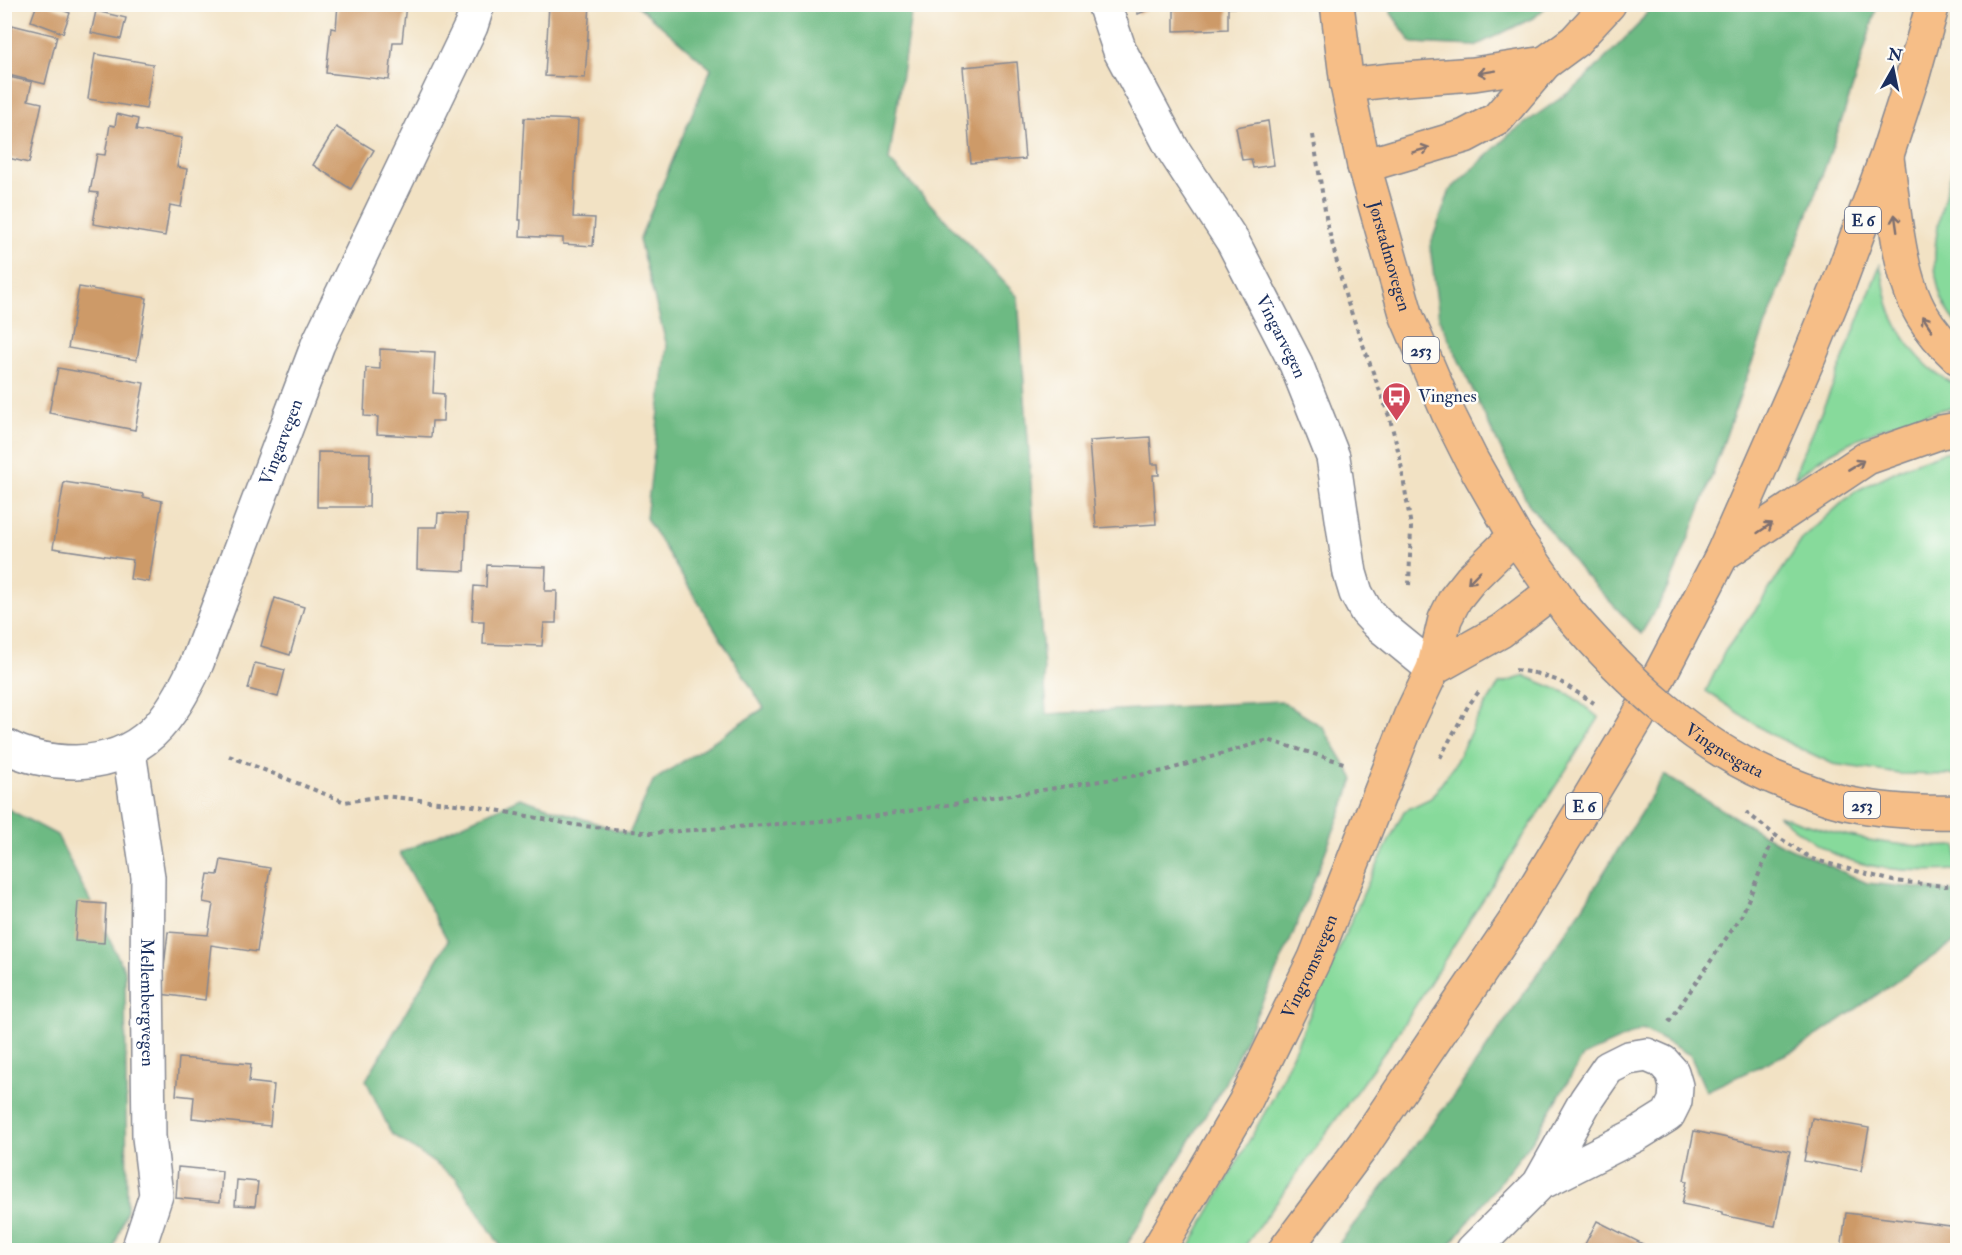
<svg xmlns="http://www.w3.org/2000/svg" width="1962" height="1255" viewBox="0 0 1962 1255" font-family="'IM FELL Double Pica',serif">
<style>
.green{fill:#87da9b;stroke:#51847c;stroke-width:1.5}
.forest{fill:#6dba83;stroke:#447470;stroke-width:1.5}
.building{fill:#cd9a67}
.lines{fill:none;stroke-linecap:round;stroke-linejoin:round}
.minor-casing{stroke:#868891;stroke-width:36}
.major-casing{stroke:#868891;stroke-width:36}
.highway-casing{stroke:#868891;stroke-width:36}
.path{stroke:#868891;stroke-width:4;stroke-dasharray:4.5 4.5;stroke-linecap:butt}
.minor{stroke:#fff;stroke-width:33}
.major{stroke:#f6be87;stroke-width:33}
.highway{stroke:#f6be87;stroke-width:33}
.major-bridge-casing{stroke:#868891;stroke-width:36;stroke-linecap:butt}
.path-bridge{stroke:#868891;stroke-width:4;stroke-dasharray:4.5 4.5;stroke-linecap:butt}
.major-bridge{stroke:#f6be87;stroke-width:33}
.oneway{stroke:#7e6f70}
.labels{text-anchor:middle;stroke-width:5;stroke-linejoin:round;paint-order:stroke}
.shield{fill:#fdfcf7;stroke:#5f6c8c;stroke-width:1.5}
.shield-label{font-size:16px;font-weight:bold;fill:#1b2f5e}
.street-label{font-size:18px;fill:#1b2f5e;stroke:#fdfcf7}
.poi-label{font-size:18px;fill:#1b2f5e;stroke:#fdfcf7;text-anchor:start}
</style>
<rect width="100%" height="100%" fill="#fdfcf7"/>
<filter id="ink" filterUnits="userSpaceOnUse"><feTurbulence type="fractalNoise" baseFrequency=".0167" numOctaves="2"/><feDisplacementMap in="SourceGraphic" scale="12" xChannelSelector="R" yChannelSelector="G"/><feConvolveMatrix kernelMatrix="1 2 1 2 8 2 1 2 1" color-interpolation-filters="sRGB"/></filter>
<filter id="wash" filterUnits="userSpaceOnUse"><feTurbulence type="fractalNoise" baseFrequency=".008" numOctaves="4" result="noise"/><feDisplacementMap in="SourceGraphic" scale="24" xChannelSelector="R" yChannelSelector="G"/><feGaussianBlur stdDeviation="1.35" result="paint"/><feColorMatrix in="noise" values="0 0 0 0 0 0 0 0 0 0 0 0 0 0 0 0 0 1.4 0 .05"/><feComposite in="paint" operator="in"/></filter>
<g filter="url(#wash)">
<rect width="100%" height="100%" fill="#f2e2c4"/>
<g class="green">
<path d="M 1957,152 L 1957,323 C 1915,275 1943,205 1957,152 Z"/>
<path d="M 1880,265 C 1884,281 1886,300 1892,315 C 1906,346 1927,371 1957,386 L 1957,406 C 1912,416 1870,430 1830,453 C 1818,460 1807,470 1795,477 L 1799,463 L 1833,385 Z"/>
<path d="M 1957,450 L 1957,775 L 1900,774 L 1833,764 L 1770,734 L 1706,691 L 1725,651 L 1761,602 L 1803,538 L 1854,492 L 1908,465 L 1941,453 Z"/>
<path d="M 1525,676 L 1569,694 L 1599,718 L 1396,1036 L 1242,1250 L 1188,1250 L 1274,1096 L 1368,883 L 1404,811 L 1431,798 L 1453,767 L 1478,717 L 1499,684 Z"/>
<path d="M 1778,815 C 1838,836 1893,849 1957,846 L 1957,870 C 1920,872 1874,871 1839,856 C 1817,847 1796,830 1778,815 Z"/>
</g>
<g class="forest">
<path d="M 1653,4 L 1877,5 C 1845,125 1797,240 1754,357 C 1726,432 1703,509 1670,583 C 1662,600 1651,617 1641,634 L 1581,571 L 1528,503 L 1489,425 L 1439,318 L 1430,246 L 1450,190 L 1510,134 L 1579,85 L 1639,24 Z"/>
<path d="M 637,5 L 910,5 L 911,14 L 889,160 L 1018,297 L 1047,714 L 1281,701 L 1323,727 L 1354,779 L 1291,939 L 1225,1083 L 1124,1250 L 503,1250 L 457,1179 L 391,1133 L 366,1080 L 448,941 L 400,853 L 520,798 L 629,834 L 653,781 L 764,708 L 646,518 L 667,346 L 639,240 L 711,69 Z"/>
<path d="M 1392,5 L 1392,4 L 1548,5 L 1535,17 L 1475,46 L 1412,43 L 1391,13 Z"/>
<path d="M 1664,775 L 1773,840 L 1867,883 L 1957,892 L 1957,940 L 1799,1048 L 1706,1091 L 1690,1055 L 1643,1029 L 1583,1056 L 1533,1140 L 1446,1250 L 1334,1250 L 1455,1094 L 1579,913 Z"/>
<path d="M 4,807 L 57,835 L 125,971 L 127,1210 L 113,1250 L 5,1250 Z"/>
</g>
<g id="blocks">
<g class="building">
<path d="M 37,4 L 46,4 L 70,13 L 63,33 L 31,21 Z"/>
<path d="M 338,4 L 406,4 L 402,42 L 393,42 L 389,80 L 326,73 L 331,28 L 336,29 Z"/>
<path d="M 549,4 L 590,4 L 585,78 L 545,76 Z"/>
<path d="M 1134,4 L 1159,4 L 1159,5 L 1138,14 Z"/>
<path d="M 1164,4 L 1245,4 L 1245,7 L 1228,8 L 1228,29 L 1174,31 L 1174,7 L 1164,8 Z"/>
<path d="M 96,11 L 126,18 L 121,39 L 91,33 Z"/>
<path d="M 12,25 L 57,36 L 45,84 L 4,74 L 4,55 Z"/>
<path d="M 95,54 L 153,64 L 146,109 L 88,99 Z"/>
<path d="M 1017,62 L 1025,159 L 971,163 L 963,67 Z"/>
<path d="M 4,76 L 32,82 L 28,100 L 42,103 L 29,163 L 4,157 Z"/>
<path d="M 117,114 L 138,119 L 136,130 L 182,138 L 177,167 L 187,169 L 181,207 L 170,205 L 165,236 L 93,224 L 98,193 L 90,192 L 97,154 L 105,155 L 110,125 L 115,126 Z"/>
<path d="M 524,118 L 578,120 L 573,217 L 595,218 L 593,246 L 563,244 L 563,238 L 520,236 L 521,220 L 519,220 Z"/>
<path d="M 1268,121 L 1274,165 L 1253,168 L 1251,159 L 1242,160 L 1236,127 Z"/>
<path d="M 336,127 L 374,150 L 351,189 L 313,165 Z"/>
<path d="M 79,287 L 147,298 L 137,360 L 68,348 Z"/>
<path d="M 380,349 L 435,352 L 433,393 L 444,394 L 443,421 L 432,421 L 431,437 L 377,434 L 378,417 L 364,416 L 366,368 L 380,369 Z"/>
<path d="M 58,368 L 144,383 L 135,430 L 49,413 Z"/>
<path d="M 1150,437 L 1152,464 L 1158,464 L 1159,475 L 1153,475 L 1156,524 L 1096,528 L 1089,441 Z"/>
<path d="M 318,452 L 370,453 L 369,507 L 317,507 Z"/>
<path d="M 64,482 L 143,494 L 143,497 L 162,501 L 149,582 L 130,579 L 133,560 L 53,548 Z"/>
<path d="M 438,513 L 467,514 L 465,571 L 417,569 L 418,527 L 437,527 Z"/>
<path d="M 487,565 L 546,567 L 545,591 L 557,591 L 556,623 L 544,623 L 542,646 L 483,644 L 484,621 L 472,621 L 474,586 L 486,587 Z"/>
<path d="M 275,598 L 304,607 L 290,655 L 261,646 Z"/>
<path d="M 255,663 L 285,670 L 278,697 L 248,689 Z"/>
<path d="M 221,860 L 270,868 L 257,952 L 211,945 L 205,1000 L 161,994 L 168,932 L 208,935 L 213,904 L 203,902 L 208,874 L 218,875 Z"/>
<path d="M 78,902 L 106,904 L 104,943 L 75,941 Z"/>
<path d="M 179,1058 L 251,1064 L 249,1082 L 274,1085 L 270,1126 L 192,1118 L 194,1097 L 176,1095 Z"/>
<path d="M 1812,1118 L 1869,1128 L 1861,1171 L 1804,1161 Z"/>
<path d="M 1694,1131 L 1790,1151 L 1775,1226 L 1722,1215 L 1722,1212 L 1682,1204 L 1687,1181 L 1684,1180 Z"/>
<path d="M 178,1167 L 222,1171 L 220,1202 L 176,1198 Z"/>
<path d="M 237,1180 L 258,1182 L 255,1206 L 235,1205 Z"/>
<path d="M 1846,1213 L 1958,1227 L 1958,1250 L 1841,1250 Z"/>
<path d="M 1597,1221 L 1643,1244 L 1640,1250 L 1582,1250 Z"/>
</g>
</g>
</g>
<g filter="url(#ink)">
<use href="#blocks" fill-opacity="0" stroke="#868891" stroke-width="1.5"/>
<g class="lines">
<defs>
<g id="minor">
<path id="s1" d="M 1104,4 L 1120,51 L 1172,148 L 1233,242 L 1296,364 L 1333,457 L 1350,573 L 1356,593 L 1366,611 L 1378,624 L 1433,669"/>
<path id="s2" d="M 4,745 C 27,758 51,762 76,762 C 144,760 171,719 197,663 L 318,344 L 471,26 L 478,4"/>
<path id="s3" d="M 129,752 L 148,877 L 147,968 L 149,1137 L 156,1195 L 138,1250"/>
<path d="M 1473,1250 L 1539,1184 L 1586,1100 L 1608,1068 L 1628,1058 L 1647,1055 L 1663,1062 L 1672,1072 L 1676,1086 L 1675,1101 L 1668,1115 L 1636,1135 L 1539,1184"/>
</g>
<g id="major">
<path id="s4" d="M 1337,4 L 1347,85 L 1364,166 L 1407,317 L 1448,413 L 1471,459 L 1515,536 L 1568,612"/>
<path d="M 1433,669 L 1501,631 L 1553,591"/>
<path d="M 1770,776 C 1795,786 1820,797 1846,803 C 1882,811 1920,813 1958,812"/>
<path id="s5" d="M 1158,1250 L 1245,1102 L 1315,958 L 1410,717 L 1433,669 L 1445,619 L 1455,599 L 1471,579 L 1515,536"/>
</g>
<g id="highway">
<path d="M 1347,85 L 1392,80 L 1474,74 L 1545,63"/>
<path d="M 1887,158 C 1894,205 1898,275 1922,315 C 1932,332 1944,345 1958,358"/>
<path d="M 1364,166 L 1465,136 L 1497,119 L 1545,63 L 1575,41 L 1609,4"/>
<path d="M 1722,555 L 1867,458 L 1941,432 L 1958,429"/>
<path d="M 1285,1250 L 1364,1144 L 1515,921 L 1638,717 L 1722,555 L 1810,355 L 1839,284 L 1887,155 L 1913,75 L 1933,4"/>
</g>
</defs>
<use href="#minor" class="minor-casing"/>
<use href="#major" class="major-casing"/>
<use href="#highway" class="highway-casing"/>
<g class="path">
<path d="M 1313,135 L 1327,223 L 1346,298 L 1390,419 L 1400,458 L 1411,527 L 1409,586"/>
<path d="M 1515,670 L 1535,673"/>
<path d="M 229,756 L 345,802 L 383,796 L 474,806 L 575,825 L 651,833 L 864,818 L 1164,771 L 1268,740 L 1347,764"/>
<path d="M 1440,758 L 1468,706 L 1480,690"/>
<path d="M 1746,812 L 1775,835 L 1812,859 L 1893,881 L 1945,886 L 1958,885"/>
<path d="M 1669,1022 L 1742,915 L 1775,835"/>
</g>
<use href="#minor" class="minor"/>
<use href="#major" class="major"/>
<use href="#highway" class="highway"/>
<defs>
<g id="major-bridge">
<path id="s6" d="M 1568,612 C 1625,678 1690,741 1770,776"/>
</g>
</defs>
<use href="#major-bridge" class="major-bridge-casing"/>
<path class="path-bridge" d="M 1535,673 L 1559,681 L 1594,703"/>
<use href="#major-bridge" class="major-bridge"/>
</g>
<defs><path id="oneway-shaft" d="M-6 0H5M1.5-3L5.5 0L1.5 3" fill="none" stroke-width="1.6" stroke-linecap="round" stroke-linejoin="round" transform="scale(1.5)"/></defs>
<g class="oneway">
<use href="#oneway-shaft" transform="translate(1487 72) rotate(171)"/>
<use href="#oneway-shaft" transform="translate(1421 150) rotate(-16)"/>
<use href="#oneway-shaft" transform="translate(1896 223) rotate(-98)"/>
<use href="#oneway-shaft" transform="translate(1927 323) rotate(-124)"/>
<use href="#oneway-shaft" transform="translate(1856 465) rotate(-31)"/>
<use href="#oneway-shaft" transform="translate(1765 528) rotate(-34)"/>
<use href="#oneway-shaft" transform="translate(1474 577) rotate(134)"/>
</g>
</g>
<defs>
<symbol id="bus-pin" viewBox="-11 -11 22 30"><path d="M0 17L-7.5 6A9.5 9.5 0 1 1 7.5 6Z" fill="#d1495b" stroke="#fdfcf7"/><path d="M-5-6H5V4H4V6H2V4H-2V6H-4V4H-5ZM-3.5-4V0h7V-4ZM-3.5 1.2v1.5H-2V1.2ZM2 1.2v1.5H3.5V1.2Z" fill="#fff"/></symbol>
</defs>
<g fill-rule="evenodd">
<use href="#bus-pin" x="1380" y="380" width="33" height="45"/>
</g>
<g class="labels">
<g class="shield">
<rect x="1845" y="207" width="36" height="26" rx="4.5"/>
<rect x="1403" y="337" width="36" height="26" rx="4.5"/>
<rect x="1844" y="792" width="36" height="26" rx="4.5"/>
<rect x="1566" y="793" width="36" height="26" rx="4.5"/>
</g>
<g class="shield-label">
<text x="1863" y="226">E 6</text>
<text x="1421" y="356">253</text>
<text x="1862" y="811">253</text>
<text x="1584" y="812">E 6</text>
</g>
<g class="street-label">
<text dy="6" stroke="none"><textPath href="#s4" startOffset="258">Jørstadmovegen</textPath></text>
<text dy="6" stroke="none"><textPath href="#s1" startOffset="378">Vingarvegen</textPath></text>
<text dy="6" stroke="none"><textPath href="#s2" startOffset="478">Vingarvegen</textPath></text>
<text dy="6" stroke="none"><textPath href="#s6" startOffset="210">Vingnesgata</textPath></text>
<text dy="6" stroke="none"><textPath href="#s5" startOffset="322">Vingromsvegen</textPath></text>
<text dy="6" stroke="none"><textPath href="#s3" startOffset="252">Mellembergvegen</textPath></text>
</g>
<g class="poi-label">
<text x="1418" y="402">Vingnes</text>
</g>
</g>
<rect width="1962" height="1255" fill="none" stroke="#fdfcf7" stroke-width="24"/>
<g transform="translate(1893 69) rotate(9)" stroke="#fdfcf7" stroke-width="4.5" paint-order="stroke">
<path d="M0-4.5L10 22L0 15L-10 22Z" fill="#1b2f5e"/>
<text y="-9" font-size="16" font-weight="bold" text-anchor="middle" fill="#1b2f5e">N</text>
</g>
</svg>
